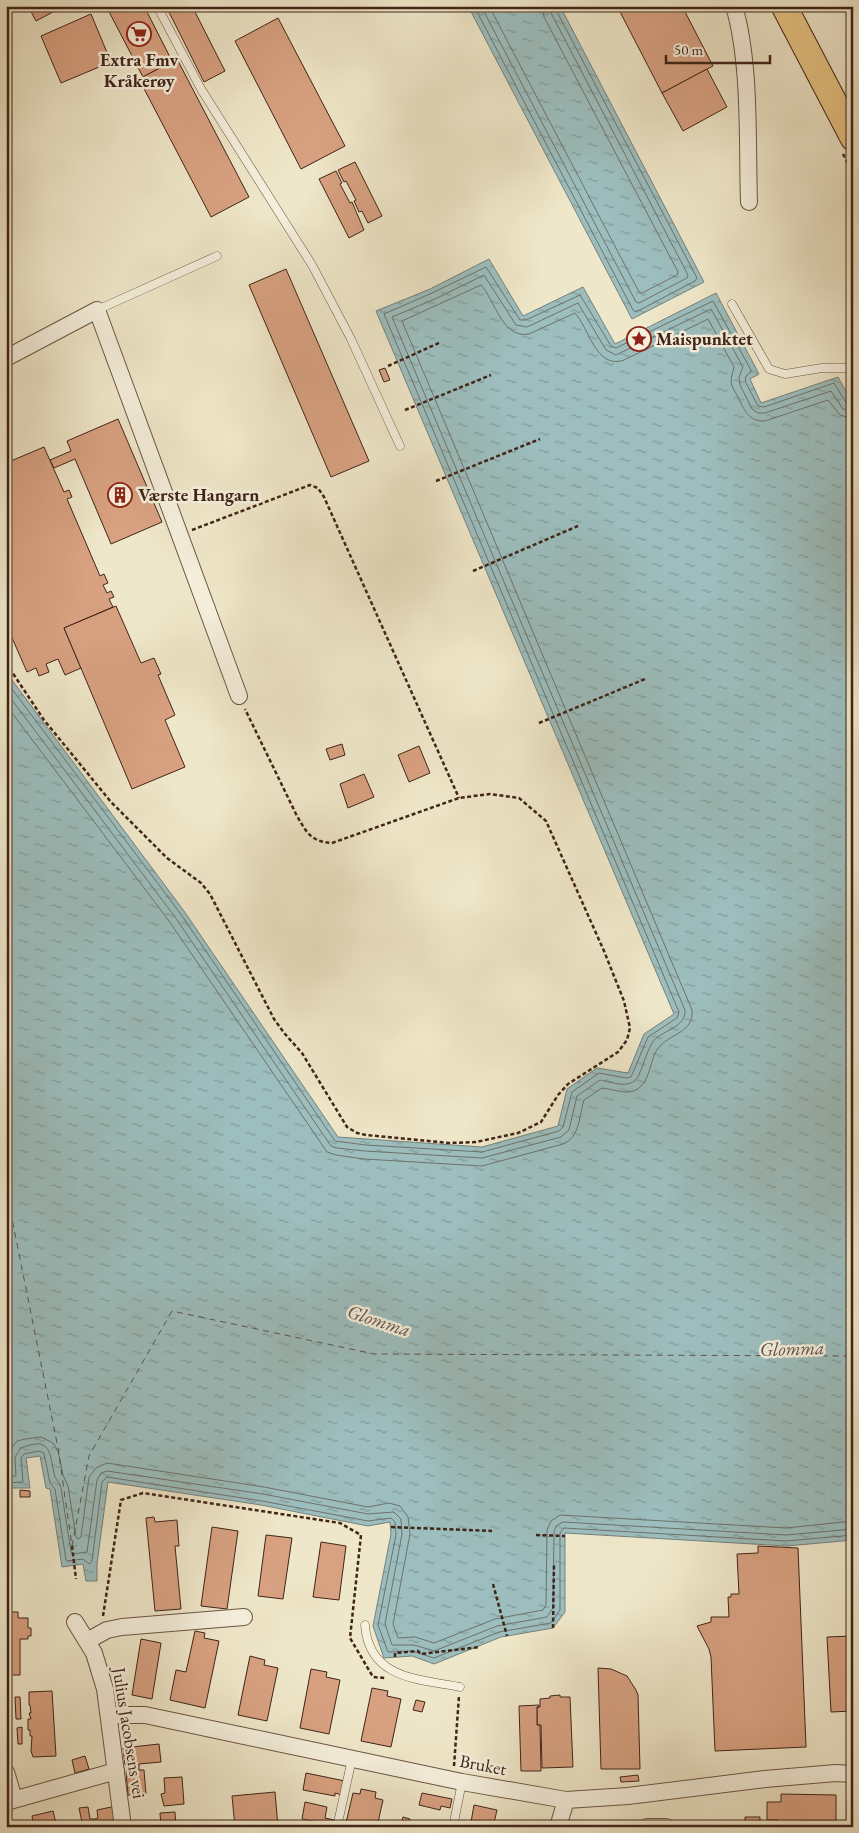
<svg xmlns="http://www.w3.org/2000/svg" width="859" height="1833" viewBox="0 0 859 1833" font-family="'EB Garamond',serif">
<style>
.water{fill:url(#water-ripples);stroke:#77807c}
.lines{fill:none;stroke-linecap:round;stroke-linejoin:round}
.shore{stroke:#6e716b;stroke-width:1}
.ferry{stroke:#5c524a;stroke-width:1;stroke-dasharray:6 5;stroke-linecap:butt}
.building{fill:#d8a181;stroke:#402418}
.service-casing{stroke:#6c5544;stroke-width:9}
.minor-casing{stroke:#6c5544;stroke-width:18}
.primary-casing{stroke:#402418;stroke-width:27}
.path{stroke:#402418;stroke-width:2.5;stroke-dasharray:4 2.5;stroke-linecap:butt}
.service{stroke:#f5efdc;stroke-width:8}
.minor{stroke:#f5efdc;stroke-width:16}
.primary{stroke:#e8c484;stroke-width:25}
.labels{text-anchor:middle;stroke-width:5;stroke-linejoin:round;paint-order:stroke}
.poi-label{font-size:18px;font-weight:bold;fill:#402418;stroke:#f5efdc;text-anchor:start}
.street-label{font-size:18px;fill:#402418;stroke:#f5efdc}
.water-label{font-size:19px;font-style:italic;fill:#5c524a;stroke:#f5efdc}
</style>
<defs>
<pattern id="water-ripples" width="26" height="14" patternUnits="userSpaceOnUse" patternTransform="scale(1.25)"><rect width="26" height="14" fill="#9cbebe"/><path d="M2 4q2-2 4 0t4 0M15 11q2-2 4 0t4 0" fill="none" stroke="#819a99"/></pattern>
</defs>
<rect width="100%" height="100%" fill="#efe7c9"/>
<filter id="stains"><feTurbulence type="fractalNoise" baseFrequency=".004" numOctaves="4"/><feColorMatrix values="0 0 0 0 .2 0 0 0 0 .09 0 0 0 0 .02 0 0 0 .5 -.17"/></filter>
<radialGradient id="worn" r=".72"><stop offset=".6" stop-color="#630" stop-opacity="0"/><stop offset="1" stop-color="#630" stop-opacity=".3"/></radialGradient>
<g class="water">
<path d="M 468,6 L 560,6 L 704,282 L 632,319 Z"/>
<path d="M 489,259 L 523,316 L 583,287 L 615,344 L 716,293 L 759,374 L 750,379 L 761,403 L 838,377 L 853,404 L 853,1540 L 787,1546 L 565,1533 L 565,1612 L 553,1628 L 501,1637 L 434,1664 L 412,1656 L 384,1658 L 373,1626 L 391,1534 L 390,1522 L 368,1526 L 261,1505 L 108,1482 L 97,1564 L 97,1581 L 86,1581 L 83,1564 L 62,1567 L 50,1489 L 46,1488 L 40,1456 L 26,1458 L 30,1488 L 6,1488 L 6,672 L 184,911 L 338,1137 L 482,1147 L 558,1126 L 567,1089 L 597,1068 L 628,1073 L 644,1034 L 674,1014 L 376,311 L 430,289 Z"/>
</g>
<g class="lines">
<g class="shore">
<path d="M 474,6 L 633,310 L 636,312 L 695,281 L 697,278 L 556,10 L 556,6"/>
<path d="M 481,6 L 636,302 L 639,303 L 687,278 L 688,275 L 551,13 L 550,6"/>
<path d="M 489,6 L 639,292 L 642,293 L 677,275 L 678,272 L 544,17 L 542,6"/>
<path d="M 6,681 L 180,913 L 335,1141 L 366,1145 L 482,1152 L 559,1131 L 563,1127 L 572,1092 L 599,1073 L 626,1078 L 631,1077 L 648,1037 L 677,1018 L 679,1012 L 384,314 L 432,293 L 486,267 L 520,320 L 526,320 L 580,295 L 611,346 L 616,348 L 713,301 L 751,370 L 751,372 L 746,376 L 745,381 L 758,406 L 764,407 L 834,383 L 847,404 L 853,405"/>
<path d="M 6,692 L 175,917 L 331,1146 L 337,1148 L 365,1151 L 482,1158 L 561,1137 L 569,1130 L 577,1096 L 600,1080 C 613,1082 629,1090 638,1077 C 643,1066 646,1054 652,1043 C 660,1030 686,1029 685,1010 L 392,317 L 435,299 L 484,275 L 516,325 L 527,327 L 578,303 L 606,350 L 616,355 L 711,309 L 743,367 L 739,377 L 740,385 L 752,409 L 758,413 L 765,413 L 831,391 L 843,409 L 853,412"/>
<path d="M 6,705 L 169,921 L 327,1152 L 336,1155 L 364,1159 L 482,1166 L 563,1144 C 580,1137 579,1116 584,1100 L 602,1088 C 613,1089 626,1095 636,1090 C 652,1081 649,1057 660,1046 C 672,1033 694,1032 692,1010 L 402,321 L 481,285 C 495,300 502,339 529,334 L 575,313 C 589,328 596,370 624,360 L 708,319 L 734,367 C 733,372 731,377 731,382 C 732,387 735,392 738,397 C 744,410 749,422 765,421 L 828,400 L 840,415 L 853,419"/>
<path d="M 6,1470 L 8,1467 L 9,1452 L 17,1441 L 25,1439 L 41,1437 L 53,1443 L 58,1451 L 63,1475 L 68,1486 L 76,1537 L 78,1539 L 81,1537 L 89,1477 L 96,1468 L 107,1463 L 264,1487 L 368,1507 L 389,1503 L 400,1506 L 408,1517 L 410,1534 L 393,1624 L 398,1638 L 415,1637 L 434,1643 L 495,1619 L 543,1610 L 546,1605 L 547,1530 L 551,1521 L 560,1515 L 786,1528 L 853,1521"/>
<path d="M 6,1477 L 16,1476 L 15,1457 L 21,1448 C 53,1435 49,1455 55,1477 C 57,1481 60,1484 61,1488 L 71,1552 L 73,1554 L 87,1552 L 97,1480 L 101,1473 L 107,1471 L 263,1494 L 368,1514 L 394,1512 L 401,1519 L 402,1534 L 385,1624 L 392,1645 L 414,1645 L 434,1651 L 497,1626 L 547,1617 L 553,1608 L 554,1532 L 556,1526 L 563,1522 L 786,1535 L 853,1529"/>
<path d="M 6,1483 L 23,1482 L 21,1458 L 24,1454 L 39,1451 L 44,1453 L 50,1483 L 55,1489 L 66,1560 L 68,1561 L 83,1559 L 89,1564 L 92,1561 L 102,1482 L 107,1477 L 262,1501 L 368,1521 L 391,1518 L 395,1522 L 396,1535 L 378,1625 L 388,1652 L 412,1651 L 434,1658 L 499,1632 L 551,1623 L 560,1610 L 560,1533 L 564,1528 L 786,1541 L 853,1535"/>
</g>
<path class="ferry" d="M 6,1189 L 58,1448 L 72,1546 L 89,1456 L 172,1311 L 374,1354 L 853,1356"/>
</g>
<g class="building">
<path d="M 28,6 L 64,6 L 36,21 Z"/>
<path d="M 106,6 L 144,6 L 172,61 L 143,77 Z"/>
<path d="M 166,6 L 192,6 L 225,71 L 204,82 Z"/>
<path d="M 617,6 L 682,6 L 713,66 L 662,93 Z"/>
<path d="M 91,14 L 111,62 L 61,83 L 41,36 Z"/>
<path d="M 278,18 L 345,146 L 301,169 L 235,41 Z"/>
<path d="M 177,59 L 249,197 L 211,217 L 139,79 Z"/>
<path d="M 707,69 L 727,107 L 683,131 L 662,93 Z"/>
<path d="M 355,162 L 382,216 L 368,223 L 362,211 L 359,212 L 354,201 L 356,200 L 346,181 L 344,182 L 338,170 Z"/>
<path d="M 336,171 L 342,183 L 340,184 L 350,203 L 352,202 L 364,230 L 349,238 L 319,179 Z"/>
<path d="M 286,269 L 369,461 L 331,477 L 249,285 Z"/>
<path d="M 385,368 L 390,380 L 384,382 L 379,370 Z"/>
<path d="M 118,419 L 162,522 L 111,544 L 75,459 L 54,468 L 50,460 L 71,451 L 67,441 Z"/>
<path d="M 44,447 L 64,492 L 69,490 L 72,497 L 67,499 L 100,576 L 104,574 L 108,583 L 103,585 L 107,593 L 111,591 L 114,597 L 109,599 L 113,607 L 64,628 L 81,668 L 65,675 L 58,659 L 46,664 L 49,672 L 39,676 L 36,668 L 27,672 L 6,624 L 6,463 Z"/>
<path d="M 116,606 L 141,663 L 154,658 L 161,674 L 158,675 L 175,715 L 165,720 L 185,767 L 132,789 L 64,628 Z"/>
<path d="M 342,744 L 345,755 L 330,760 L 326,749 Z"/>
<path d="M 419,746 L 430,773 L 409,782 L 398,755 Z"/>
<path d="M 364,774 L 374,797 L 348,808 L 340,784 Z"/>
<path d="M 20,1490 L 30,1491 L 30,1497 L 20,1497 Z"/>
<path d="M 154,1517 L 155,1522 L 177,1520 L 179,1546 L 175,1546 L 181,1609 L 155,1611 L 146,1518 Z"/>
<path d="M 212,1527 L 238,1531 L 227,1609 L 201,1606 Z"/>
<path d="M 266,1535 L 292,1538 L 283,1599 L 258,1596 Z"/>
<path d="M 321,1542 L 346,1546 L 339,1600 L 313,1597 Z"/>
<path d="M 758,1546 L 798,1548 L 806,1747 L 715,1751 L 711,1657 L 709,1649 L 697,1626 L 711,1622 L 711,1617 L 729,1617 L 728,1597 L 731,1597 L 731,1594 L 739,1594 L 737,1554 L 758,1553 Z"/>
<path d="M 6,1612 L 18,1612 L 18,1618 L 28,1618 L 28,1628 L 31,1628 L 31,1636 L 28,1636 L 28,1639 L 20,1639 L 20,1675 L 6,1675 Z"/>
<path d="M 195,1631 L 205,1633 L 204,1638 L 219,1641 L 205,1708 L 170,1700 L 176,1670 L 186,1672 Z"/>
<path d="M 853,1636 L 853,1711 L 831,1712 L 827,1637 Z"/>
<path d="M 141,1639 L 161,1643 L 152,1699 L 132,1695 Z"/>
<path d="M 250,1656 L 265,1660 L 264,1665 L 278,1668 L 267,1721 L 238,1715 Z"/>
<path d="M 598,1668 L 611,1669 L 627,1676 L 636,1690 L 638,1695 L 640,1769 L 601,1769 Z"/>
<path d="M 311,1669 L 327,1672 L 326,1677 L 340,1680 L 329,1734 L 300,1728 Z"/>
<path d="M 372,1688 L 388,1691 L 387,1696 L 401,1699 L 391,1747 L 361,1741 Z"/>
<path d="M 52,1691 L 56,1756 L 33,1757 L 31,1751 L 32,1736 L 30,1736 L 30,1730 L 28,1730 L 28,1719 L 31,1719 L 29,1713 L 31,1713 L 30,1705 L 29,1705 L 29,1692 Z"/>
<path d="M 560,1695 L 560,1697 L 570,1697 L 573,1767 L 542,1768 L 541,1725 L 537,1725 L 537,1707 L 540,1707 L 540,1699 L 550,1698 L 550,1696 Z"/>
<path d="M 15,1697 L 20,1697 L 21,1719 L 16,1719 Z"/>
<path d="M 416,1700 L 425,1702 L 422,1712 L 413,1710 Z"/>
<path d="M 539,1705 L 539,1707 L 537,1707 L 537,1725 L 540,1725 L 541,1771 L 521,1771 L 519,1706 Z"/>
<path d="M 22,1727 L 22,1744 L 18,1744 L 17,1728 Z"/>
<path d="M 159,1744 L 161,1762 L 139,1764 L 139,1770 L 144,1770 L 146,1794 L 128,1795 L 126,1772 L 127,1771 L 127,1765 L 125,1765 L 123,1748 Z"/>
<path d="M 85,1756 L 89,1769 L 75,1773 L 72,1760 Z"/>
<path d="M 306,1773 L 345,1781 L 342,1795 L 335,1793 L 335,1796 L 303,1790 Z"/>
<path d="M 638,1775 L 639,1781 L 621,1782 L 620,1777 Z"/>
<path d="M 182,1777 L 184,1804 L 164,1806 L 161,1794 L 165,1793 L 164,1778 Z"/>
<path d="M 361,1789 L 376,1792 L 375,1798 L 383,1800 L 377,1827 L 345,1827 L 353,1793 L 360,1794 Z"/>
<path d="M 275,1792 L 278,1827 L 235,1827 L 232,1796 Z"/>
<path d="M 422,1793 L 452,1799 L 450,1808 L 441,1806 L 440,1810 L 419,1805 Z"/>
<path d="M 781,1794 L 836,1795 L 836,1821 L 799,1821 L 800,1827 L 778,1827 L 778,1820 L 767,1820 L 767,1802 L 781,1802 Z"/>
<path d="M 847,1801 L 853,1801 L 853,1826 L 847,1824 Z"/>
<path d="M 305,1802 L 327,1807 L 325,1818 L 334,1820 L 333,1825 L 302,1819 Z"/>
<path d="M 474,1805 L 497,1810 L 493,1827 L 471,1822 Z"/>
<path d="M 116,1806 L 120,1827 L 83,1827 L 79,1808 L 88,1807 L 90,1819 L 95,1819 L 98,1818 L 97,1810 Z"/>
<path d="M 53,1811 L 57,1827 L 34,1827 L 32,1816 Z"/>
<path d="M 175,1812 L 176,1827 L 161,1827 L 160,1813 Z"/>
<path d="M 403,1817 L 410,1819 L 408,1826 L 412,1827 L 396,1827 L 396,1823 L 401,1824 Z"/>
<path d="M 745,1817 L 760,1817 L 760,1822 L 778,1823 L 778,1827 L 745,1827 Z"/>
</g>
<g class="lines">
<defs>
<g id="service">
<path d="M 157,6 L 201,89 L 312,265 L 351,339 L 400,446"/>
<path d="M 732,304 L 769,369 L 785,374 L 822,368 L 853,368"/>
<path d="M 97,310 L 217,256"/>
<path d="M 365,1625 C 369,1679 418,1679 460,1687"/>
<path d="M 337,1827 L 352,1759"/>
<path d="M 453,1827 L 462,1782"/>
</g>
<g id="minor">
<path d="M 734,6 C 751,64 747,142 749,202"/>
<path d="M 6,358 L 97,310 L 239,696"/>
<path d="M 75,1622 L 94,1653 L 105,1689 L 123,1827"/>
<path d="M 87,1641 L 107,1630 L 122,1627 L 244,1617"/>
<path d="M 110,1715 L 145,1715 L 462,1782 L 566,1800 L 628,1796 L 765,1779 L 836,1773 L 853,1774"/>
<path d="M 6,1772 L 14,1799"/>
<path d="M 6,1802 L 116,1771"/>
<path d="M 558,1827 L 566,1800"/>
<path d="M 647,1827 L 666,1827"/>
</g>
<path id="primary" d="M 784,6 L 853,138"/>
</defs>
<use href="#service" class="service-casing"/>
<use href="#minor" class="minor-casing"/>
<use href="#primary" class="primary-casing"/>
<g class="path">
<path d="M 843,154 L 853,173"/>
<path d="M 388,366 L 441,342"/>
<path d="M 405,410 L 491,375"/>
<path d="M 436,481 L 540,439"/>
<path d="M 192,530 L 310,485 L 318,488 L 324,497 L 459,798"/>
<path d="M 473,571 L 578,526"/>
<path d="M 6,663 L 44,720 L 111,802 L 167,858 L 201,883 L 210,894 L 274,1019 L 285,1034 L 302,1053 L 347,1127 L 357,1133 L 366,1135 L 449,1143 L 476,1142 L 518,1133 L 541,1122 L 558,1095 L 568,1084 L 618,1052 L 627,1040 L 630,1028 L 624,1001 L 604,951 L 546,821 L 519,798 L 490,794 L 459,798 L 332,843 C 311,842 306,832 296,814 L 245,709"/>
<path d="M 539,723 L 645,679"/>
<path d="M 391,1527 L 492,1531"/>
<path d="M 536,1535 L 565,1536"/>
<path d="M 72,1546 L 76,1579"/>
<path d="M 493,1584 L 507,1636"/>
<path d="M 103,1616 L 121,1500 L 143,1493 L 340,1523 L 361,1535 L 350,1638 L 373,1677 L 385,1678"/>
<path d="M 553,1628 L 554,1563"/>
<path d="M 395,1657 L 395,1653 L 418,1651 L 421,1654 L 480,1647"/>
<path d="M 454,1766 L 459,1696"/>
</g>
<use href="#service" class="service"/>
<use href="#minor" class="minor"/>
<use href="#primary" class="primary"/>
</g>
<defs>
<symbol id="supermarket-ring" viewBox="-11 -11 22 22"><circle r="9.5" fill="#f5efdc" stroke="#8f2418" stroke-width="1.5"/><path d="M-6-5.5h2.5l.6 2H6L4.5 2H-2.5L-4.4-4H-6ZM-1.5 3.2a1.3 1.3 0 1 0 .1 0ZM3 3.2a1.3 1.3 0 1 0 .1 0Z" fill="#8f2418"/></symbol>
<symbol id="sight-ring" viewBox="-11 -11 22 22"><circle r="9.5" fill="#f5efdc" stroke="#8f2418" stroke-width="1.5"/><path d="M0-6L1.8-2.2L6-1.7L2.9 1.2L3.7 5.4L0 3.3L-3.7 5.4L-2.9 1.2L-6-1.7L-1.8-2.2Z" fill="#8f2418"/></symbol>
<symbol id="building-ring" viewBox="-11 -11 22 22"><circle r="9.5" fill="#f5efdc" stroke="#8f2418" stroke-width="1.5"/><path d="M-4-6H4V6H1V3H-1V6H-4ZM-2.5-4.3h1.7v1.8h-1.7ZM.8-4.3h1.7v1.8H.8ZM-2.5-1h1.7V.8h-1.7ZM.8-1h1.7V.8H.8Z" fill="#8f2418"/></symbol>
</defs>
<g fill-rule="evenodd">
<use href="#supermarket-ring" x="125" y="20" width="28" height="28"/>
<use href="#sight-ring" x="625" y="325" width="28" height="28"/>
<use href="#building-ring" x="106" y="481" width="28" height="28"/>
</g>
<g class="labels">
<g class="poi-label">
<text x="139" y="66" text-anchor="middle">Extra Fmv<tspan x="139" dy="21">Kråkerøy</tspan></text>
<text x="656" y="345">Maispunktet</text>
<text x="138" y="501">Værste Hangarn</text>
</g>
<g class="street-label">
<text transform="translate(129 1733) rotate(81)" y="6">Julius Jacobsens vei</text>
<text transform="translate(483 1765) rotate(11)" y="6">Bruket</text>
</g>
<g class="water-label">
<text transform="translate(379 1320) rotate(18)" y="7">Glomma</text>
<text transform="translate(792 1348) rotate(-2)" y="7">Glomma</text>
</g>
</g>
<rect width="859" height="1833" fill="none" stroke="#efe7c9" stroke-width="25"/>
<rect x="8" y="8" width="844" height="1818" fill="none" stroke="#402418" stroke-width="2.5"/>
<rect x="12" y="12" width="834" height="1808" fill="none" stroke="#402418"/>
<path d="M666 55v8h104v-8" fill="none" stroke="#402418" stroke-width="2.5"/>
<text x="674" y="55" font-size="15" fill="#402418" stroke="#f5efdc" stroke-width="4" paint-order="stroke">50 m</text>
<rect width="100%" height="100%" filter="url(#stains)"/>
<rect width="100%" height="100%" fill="url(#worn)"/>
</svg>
